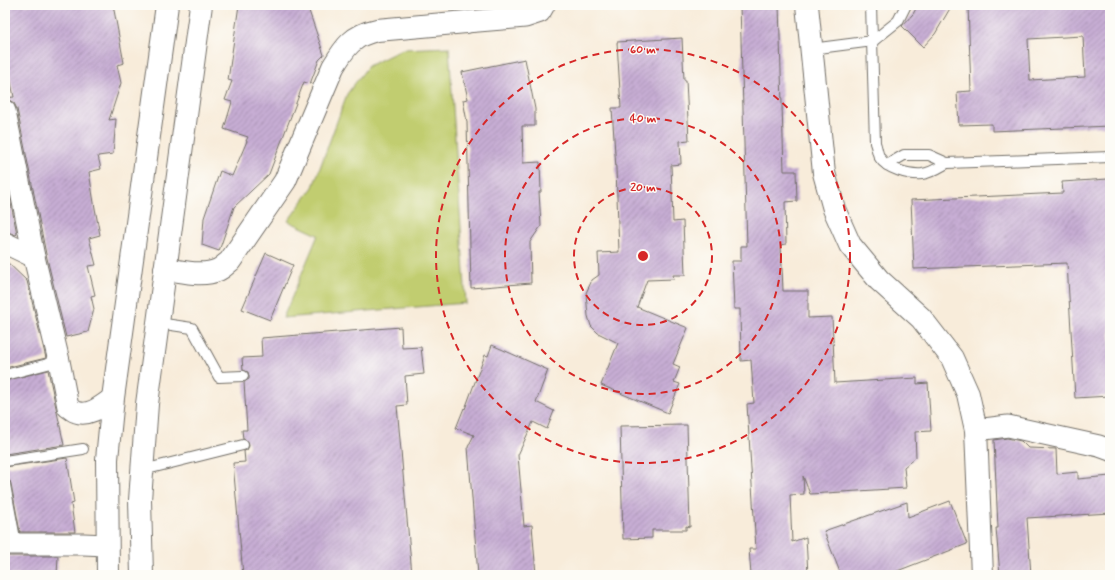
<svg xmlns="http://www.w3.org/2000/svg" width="1115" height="580" viewBox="0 0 1115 580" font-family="Mynerve,sans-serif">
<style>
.pitch{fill:#c1cd6f;stroke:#767c4d}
.building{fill:url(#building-hatch);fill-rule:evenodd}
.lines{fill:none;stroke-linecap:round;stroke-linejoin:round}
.lane-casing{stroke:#736f68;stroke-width:12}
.street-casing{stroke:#736f68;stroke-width:23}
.secondary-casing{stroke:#736f68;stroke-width:24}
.lane{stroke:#fff;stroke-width:10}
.street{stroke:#fff;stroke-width:21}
.secondary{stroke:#fff;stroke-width:22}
.ring{fill:none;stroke:#d62828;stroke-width:2;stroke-dasharray:7 5}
.centre{fill:#d62828;stroke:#fdfcf7;stroke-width:2}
.ring-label{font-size:12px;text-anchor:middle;font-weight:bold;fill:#d62828;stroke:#fdfcf7;stroke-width:3;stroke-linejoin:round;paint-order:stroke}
</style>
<defs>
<pattern id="building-hatch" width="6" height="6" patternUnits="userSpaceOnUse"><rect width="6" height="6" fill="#c7add4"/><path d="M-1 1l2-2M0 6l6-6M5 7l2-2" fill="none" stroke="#a28dac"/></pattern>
</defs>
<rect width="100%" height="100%" fill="#fdfcf7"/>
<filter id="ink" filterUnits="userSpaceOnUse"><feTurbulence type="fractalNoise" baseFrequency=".025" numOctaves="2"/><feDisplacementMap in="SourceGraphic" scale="8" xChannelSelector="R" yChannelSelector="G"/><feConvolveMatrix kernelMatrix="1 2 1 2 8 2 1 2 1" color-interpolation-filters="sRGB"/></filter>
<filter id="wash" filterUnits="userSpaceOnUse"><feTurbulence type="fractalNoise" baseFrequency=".012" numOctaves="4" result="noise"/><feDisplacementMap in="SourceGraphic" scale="16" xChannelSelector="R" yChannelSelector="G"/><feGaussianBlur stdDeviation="0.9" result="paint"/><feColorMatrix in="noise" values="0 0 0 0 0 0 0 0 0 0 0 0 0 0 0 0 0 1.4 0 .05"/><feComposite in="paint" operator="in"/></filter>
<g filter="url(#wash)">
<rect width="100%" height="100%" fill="#f8ecda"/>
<path class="pitch" d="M 449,47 L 466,303 L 283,318 L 318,235 L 288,221 L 313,187 L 347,94 L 368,66 L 403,49 Z"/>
<g id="blocks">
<g class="building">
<path d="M 5,5 L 113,5 L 124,63 L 117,65 L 121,83 L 109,120 L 116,119 L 113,154 L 98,156 L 101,169 L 89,172 L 94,203 L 100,235 L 89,238 L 96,265 L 88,266 L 95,295 L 91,296 L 94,309 L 88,332 L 66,337 L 46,254 L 17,109 L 14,103 L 9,100 L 5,99 L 5,98 L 14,97 L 5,54 Z"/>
<path d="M 239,5 L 307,5 L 324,55 L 319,60 L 310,84 L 304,82 L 269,174 L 234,207 L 219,251 L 202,245 L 204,218 L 220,171 L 232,176 L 247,141 L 246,141 L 248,137 L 224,129 L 232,102 L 225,100 L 232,81 L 228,80 Z"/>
<path d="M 740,5 L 779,5 L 784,171 L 796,171 L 797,201 L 785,202 L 786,244 L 781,245 L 783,291 L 808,291 L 808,318 L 832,317 L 835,383 L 917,378 L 917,384 L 928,383 L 931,431 L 915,432 L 916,457 L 904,467 L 906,488 L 810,494 L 803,476 L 804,494 L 790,495 L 792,542 L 806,537 L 808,575 L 751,575 L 749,549 L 756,549 L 747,404 L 754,403 L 751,360 L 741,361 L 740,309 L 734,309 L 732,261 L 741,261 L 741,246 L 747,246 Z"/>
<path d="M 918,5 L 952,5 L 935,34 L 923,47 L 902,26 L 913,14 Z"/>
<path d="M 968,5 L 1110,5 L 1110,126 L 992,131 L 992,124 L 959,125 L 957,92 L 971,91 ZM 1083,36 L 1085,77 L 1030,80 L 1028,39 Z"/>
<path d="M 682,38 L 684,80 L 686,80 L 689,140 L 680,141 L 681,164 L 671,165 L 673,222 L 683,221 L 685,275 L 673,275 L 674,279 L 647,280 L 637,307 L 688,328 L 673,364 L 680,367 L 674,382 L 680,384 L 668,413 L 601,385 L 618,343 L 598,333 L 591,326 L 588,316 L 586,293 L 592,280 L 599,275 L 598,253 L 619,252 L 616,169 L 612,108 L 621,108 L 617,42 Z"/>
<path d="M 525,59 L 535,109 L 535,126 L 522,126 L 523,163 L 540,162 L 541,192 L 539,192 L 541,226 L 530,242 L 531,283 L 471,288 L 467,122 L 463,100 L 468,99 L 462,72 Z"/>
<path d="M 5,173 L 17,234 L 16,235 L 5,231 Z"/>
<path d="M 1108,179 L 1109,196 L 1110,196 L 1110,223 L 1106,224 L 1110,294 L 1110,396 L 1075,398 L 1067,263 L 914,269 L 911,200 L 1063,193 L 1062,182 Z"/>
<path d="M 266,253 L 293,265 L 270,320 L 242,309 Z"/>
<path d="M 5,260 L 27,281 L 46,358 L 5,368 Z"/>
<path d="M 401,327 L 402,348 L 421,347 L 424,374 L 405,376 L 407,405 L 397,406 L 412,575 L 243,575 L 233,463 L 245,462 L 244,451 L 247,450 L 249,446 L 248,441 L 243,439 L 242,430 L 247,430 L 244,382 L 249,379 L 249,376 L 248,372 L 243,370 L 242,358 L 262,357 L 261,338 Z"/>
<path d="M 492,345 L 548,370 L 536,402 L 554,411 L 547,429 L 533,422 L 518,455 L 524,526 L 532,525 L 536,575 L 478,575 L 468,447 L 474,435 L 456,428 L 464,408 L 465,409 L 485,355 L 488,356 Z"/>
<path d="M 48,370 L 64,445 L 5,454 L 5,381 Z"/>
<path d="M 687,425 L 690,527 L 686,526 L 686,530 L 652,530 L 652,538 L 623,539 L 620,426 Z"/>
<path d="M 1007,438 L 1021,441 L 1028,448 L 1056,449 L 1057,474 L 1078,472 L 1078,479 L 1110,476 L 1110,513 L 1027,518 L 1031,575 L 1000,575 L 996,528 L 998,528 L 994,440 Z"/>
<path d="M 67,458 L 74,503 L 71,504 L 75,532 L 20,532 L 11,484 L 10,481 L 5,479 L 5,467 Z"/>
<path d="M 950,501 L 967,544 L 887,575 L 841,575 L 824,531 L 907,502 L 908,517 Z"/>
<path d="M 5,556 L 58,556 L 57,575 L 5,575 Z"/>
</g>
</g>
</g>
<g filter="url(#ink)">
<use href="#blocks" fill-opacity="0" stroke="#736f68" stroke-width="1"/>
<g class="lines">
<defs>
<g id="lane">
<path d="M 871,5 L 875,143 C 877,147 877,154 880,158 C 887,169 909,175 922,174 C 931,173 940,167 947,163"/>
<path d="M 811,49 L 873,41 L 898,21 L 906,5"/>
<path d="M 887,165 L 904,155 L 929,155 L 947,163 L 1110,157"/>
<path d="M 158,323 L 192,328 L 219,377 L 243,376"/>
<path d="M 5,375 L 59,361"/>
<path d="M 5,461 L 83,449"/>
<path d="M 143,470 L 243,445"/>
<path d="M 5,485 L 16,544"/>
</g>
<g id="street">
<path d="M 466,22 L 525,17 L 540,12 L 544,5"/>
<path d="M 5,111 L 34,257 L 59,361 L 68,407 C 70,408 74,412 76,412 C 90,417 103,405 113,398"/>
<path d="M 5,243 L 34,257"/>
<path d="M 976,430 L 1008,426 L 1099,446 L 1110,450"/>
<path d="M 5,544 L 83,544 L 107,545"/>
</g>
<g id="secondary">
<path d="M 807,5 L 824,173 L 834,209 L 850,245 L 879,280 L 921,318 L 952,358 L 968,394 L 976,430 L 982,575"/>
<path d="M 165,269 C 182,271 202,277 218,270 C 223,268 226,264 230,261 L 285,181 L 333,67 C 345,47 353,35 377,30 L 466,22"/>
<path d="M 108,575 L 107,459 L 113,398 L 167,5"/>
<path d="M 142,575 L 140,500 L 147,404 L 201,5"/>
</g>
</defs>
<use href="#lane" class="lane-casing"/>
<use href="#street" class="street-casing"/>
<use href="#secondary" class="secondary-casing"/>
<use href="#lane" class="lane"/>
<use href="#street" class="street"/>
<use href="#secondary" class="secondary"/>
</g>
</g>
<g class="ring">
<circle cx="643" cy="256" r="69"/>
<circle cx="643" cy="256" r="138"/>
<circle cx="643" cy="256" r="207"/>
</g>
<circle cx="643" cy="256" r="6" class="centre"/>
<g class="ring-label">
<text x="643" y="53">60 m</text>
<text x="643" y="122">40 m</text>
<text x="643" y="191">20 m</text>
</g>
<rect width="1115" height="580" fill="none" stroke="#fdfcf7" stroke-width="20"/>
</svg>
